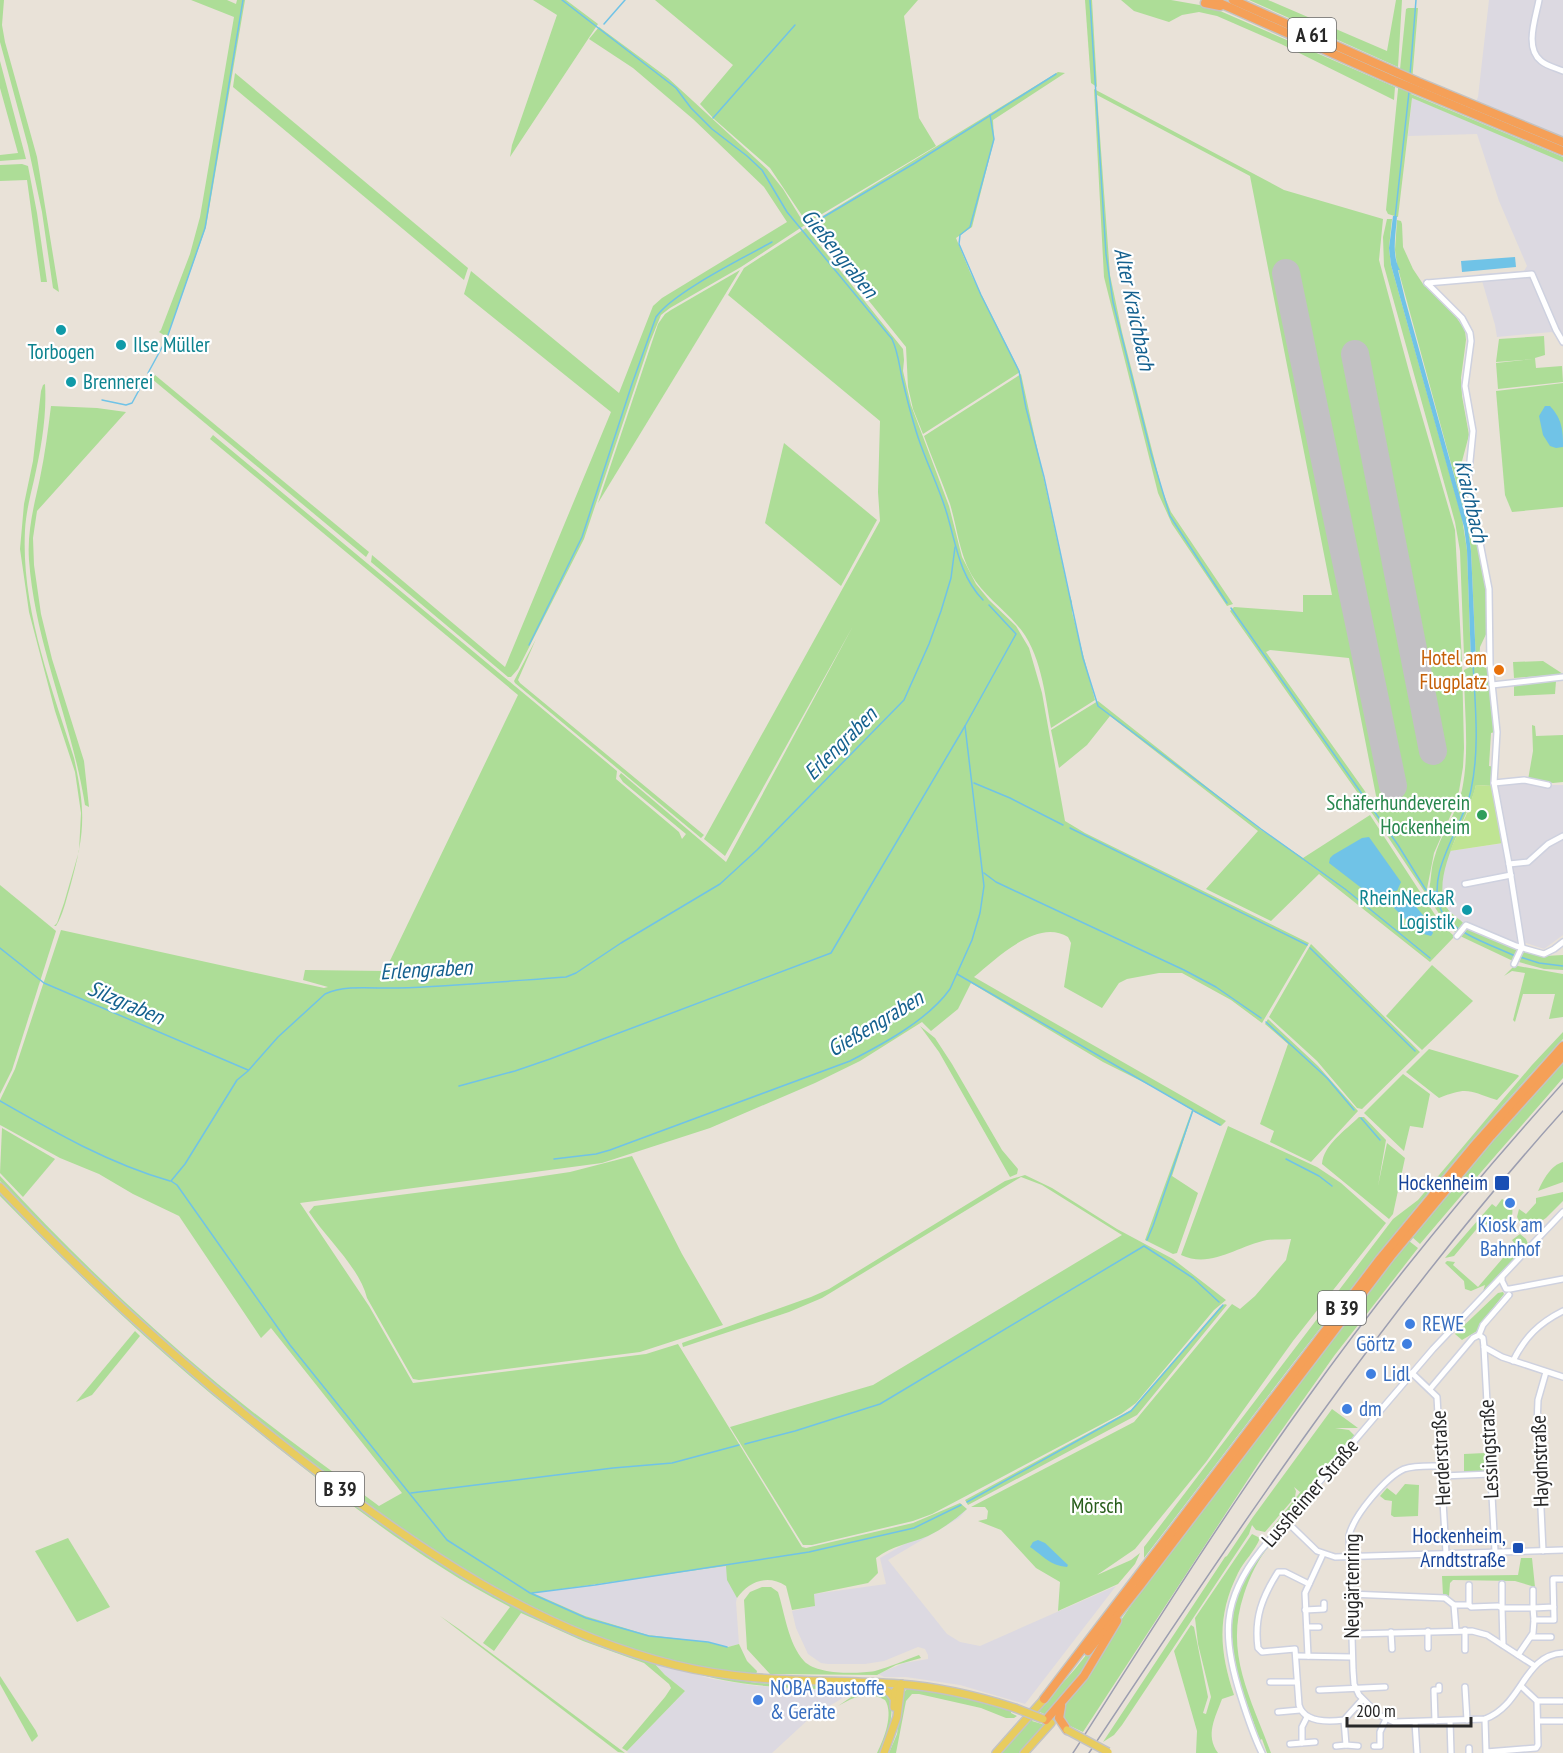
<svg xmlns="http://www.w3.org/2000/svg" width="1563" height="1753" viewBox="0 0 1563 1753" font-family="'PT Sans Narrow',sans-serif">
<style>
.industrial{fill:#dcd9e1}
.green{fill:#addd97;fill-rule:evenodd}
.pitch{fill:#bfe493}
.water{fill:#70c3e7}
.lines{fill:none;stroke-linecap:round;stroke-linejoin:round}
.stream{stroke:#70c3e7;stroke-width:1.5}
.runway{stroke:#c2c0c4;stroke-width:28}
.minor-casing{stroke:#ced1df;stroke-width:8}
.major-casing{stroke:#c3c3c3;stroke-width:10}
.highway-casing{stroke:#c3c3c3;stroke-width:11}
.minor{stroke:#fff;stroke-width:5}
.major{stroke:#e8cc5e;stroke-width:7}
.highway{stroke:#f5a058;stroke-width:8}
.rail{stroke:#9c9eb0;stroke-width:1.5}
.major-bridge-casing{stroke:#c3c3c3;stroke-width:10;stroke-linecap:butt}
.major-bridge{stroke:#e8cc5e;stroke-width:7}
.culture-dot{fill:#0f9aa8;stroke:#fff;stroke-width:2}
.food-dot{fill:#e8710a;stroke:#fff;stroke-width:2}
.leisure-dot{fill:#2e9e5b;stroke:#fff;stroke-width:2}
.transit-dot{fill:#1a4fb4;stroke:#fff;stroke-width:2}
.shop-dot{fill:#3f7fe0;stroke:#fff;stroke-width:2}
.labels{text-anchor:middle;stroke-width:4.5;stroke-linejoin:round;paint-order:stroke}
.shield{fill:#fff;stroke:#686868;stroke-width:1.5}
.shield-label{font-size:20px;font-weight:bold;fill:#272727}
.culture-label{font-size:21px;fill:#0d838f;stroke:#fff;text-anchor:start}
.food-label{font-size:21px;fill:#c56008;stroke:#fff;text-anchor:end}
.leisure-label{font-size:21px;fill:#27864d;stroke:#fff;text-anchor:end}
.transit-label{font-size:21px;fill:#164399;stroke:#fff;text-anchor:end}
.shop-label{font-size:21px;fill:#366cbe;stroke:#fff;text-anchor:start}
.street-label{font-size:21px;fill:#272727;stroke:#fff}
.park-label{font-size:21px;fill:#285e1c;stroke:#fff}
.water-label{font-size:22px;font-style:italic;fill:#14608e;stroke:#fff}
</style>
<rect width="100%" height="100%" fill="#e9e2d8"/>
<g class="industrial">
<path d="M 1489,0 L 1563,0 L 1563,340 L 1552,332 L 1497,337 L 1495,325 L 1480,274 L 1524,271 L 1527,266 L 1499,201 L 1477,134 L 1408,136 L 1412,98 L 1467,121 L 1478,97 Z"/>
<path d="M 1530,782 L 1547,785 L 1563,785 L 1563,935 L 1544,949 L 1520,941 L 1518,944 L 1514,944 L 1463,922 L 1449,911 L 1444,899 L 1442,887 L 1443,872 L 1450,851 L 1505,843 L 1496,784 Z"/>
<path d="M 968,1508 L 959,1518 L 888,1560 L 947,1634 L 960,1642 L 980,1646 L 1116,1586 L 1025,1704 L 960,1685 L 906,1677 L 884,1677 L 878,1674 L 904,1663 L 928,1659 L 928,1655 L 925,1649 L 918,1647 L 884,1661 L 865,1664 L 828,1664 L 821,1663 L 808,1654 L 796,1628 L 792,1611 L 815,1606 L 814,1594 L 886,1584 L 880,1558 Z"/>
<path d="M 726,1566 L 738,1594 L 736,1602 L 739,1644 L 728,1647 L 707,1642 L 648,1635 L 585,1616 L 532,1593 Z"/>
<path d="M 653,1662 L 712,1679 L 757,1686 L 856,1690 L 811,1717 L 772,1753 L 628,1753 L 627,1751 L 685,1691 L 665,1675 Z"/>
</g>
<g class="green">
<path d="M 0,0 L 4,0 L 2,25 L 5,42 L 37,157 L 59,292 L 53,288 L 42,212 L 28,146 L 0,42 Z"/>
<path d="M 191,0 L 227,0 L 236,4 L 237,0 L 245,0 L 206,227 L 167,337 L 159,332 L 161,330 L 190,254 L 200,217 L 234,17 Z"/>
<path d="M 533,0 L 566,0 L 598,24 L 510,157 L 512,145 L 557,15 Z"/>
<path d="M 655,0 L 918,0 L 904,16 L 919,118 L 936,146 L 807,223 L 770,168 L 714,119 L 700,104 L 733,65 Z"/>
<path d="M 1085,0 L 1092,0 L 1097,87 L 1091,83 Z"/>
<path d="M 1121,0 L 1171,0 L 1211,7 L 1395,87 L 1394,100 L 1281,44 L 1217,16 L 1199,12 L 1182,15 L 1169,22 L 1134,11 Z"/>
<path d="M 1249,0 L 1268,0 L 1387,51 L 1396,0 L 1402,0 L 1398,67 Z"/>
<path d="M 1408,8 L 1418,8 L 1411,94 L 1563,157 L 1563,162 L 1412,98 L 1398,217 L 1388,214 L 1386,210 L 1406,9 Z"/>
<path d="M 599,27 L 668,78 L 767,169 L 783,189 L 805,225 L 741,267 L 670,308 L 661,315 L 650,342 L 584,539 L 518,669 L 511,677 L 508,677 L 371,562 L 372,555 L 505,667 L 611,412 L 464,294 L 471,271 L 619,393 L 653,306 L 662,298 L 787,222 L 764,187 L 693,119 L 633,68 L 589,39 Z"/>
<path d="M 0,61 L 26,159 L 0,161 L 0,155 L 18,153 L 0,88 Z"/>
<path d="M 1058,72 L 1065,73 L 993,120 L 994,140 L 972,227 L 956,238 L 970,272 L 1020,372 L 923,434 L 913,409 L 908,387 L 906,347 L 808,225 Z"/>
<path d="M 235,73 L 468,268 L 464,280 L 233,87 Z"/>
<path d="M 1094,89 L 1284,190 L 1383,219 L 1379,260 L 1410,375 L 1455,530 L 1462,662 L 1464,748 L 1463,767 L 1459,791 L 1453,810 L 1434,853 L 1426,894 L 1374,816 L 1230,611 L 1234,607 L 1303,612 L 1303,595 L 1332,595 L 1250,176 L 1097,95 L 1110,275 L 1122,332 L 1155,462 L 1162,490 L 1171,512 L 1233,604 L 1227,606 L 1172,524 L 1158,493 L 1104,277 ZM 1270,650 L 1349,658 L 1379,811 L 1266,652 Z"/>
<path d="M 22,164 L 28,166 L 37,213 L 47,282 L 41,282 L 27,180 L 0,181 L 0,165 Z"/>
<path d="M 1387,219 L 1392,219 L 1389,248 L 1391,265 L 1462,518 L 1467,550 L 1471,662 L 1466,661 L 1464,656 L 1460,551 L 1455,522 L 1384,266 L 1383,237 Z"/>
<path d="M 1397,220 L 1401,221 L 1402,224 L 1403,247 L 1413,269 L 1423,284 L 1456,317 L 1465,330 L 1466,340 L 1461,378 L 1462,396 L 1469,435 L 1461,465 L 1486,588 L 1488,630 L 1480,647 L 1479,662 L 1476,662 L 1471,551 L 1467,522 L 1397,265 L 1395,250 Z"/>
<path d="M 806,228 L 903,349 L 904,360 L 903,371 L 911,405 L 949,506 L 962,557 L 976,584 L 989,600 L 1016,626 L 1029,648 L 1042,693 L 1065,821 L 1085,833 L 1309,943 L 1262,1023 L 1231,1000 L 1182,973 L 1159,973 L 1127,979 L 1119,983 L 1102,1008 L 1064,987 L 1071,943 L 1068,937 C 1037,918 996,959 974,977 L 1226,1121 L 1221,1126 L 1193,1111 L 1172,1176 L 1198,1193 L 1177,1253 L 1173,1254 L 1145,1240 L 1192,1110 L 1153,1087 L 1103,1062 L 971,983 L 958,1009 L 931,1031 L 922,1022 L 860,1061 L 815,1083 L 710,1128 L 602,1163 L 300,1203 L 369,1306 L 413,1383 L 646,1354 L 678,1344 L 802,1547 L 806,1548 L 913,1523 L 960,1503 L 967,1509 C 955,1520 942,1529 928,1536 C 909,1544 893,1545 876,1558 L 878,1573 L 868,1583 L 814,1594 L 815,1606 L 792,1610 L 786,1586 C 768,1574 749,1581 737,1598 L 727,1580 L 726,1566 L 533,1593 L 585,1616 L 648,1635 L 707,1642 L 728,1647 L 739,1644 L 747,1661 L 757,1671 L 756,1675 C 711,1669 668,1662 625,1647 C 530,1616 445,1559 364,1502 C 283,1444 207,1381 134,1315 C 88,1272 41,1229 0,1181 L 0,1176 C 68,1250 141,1320 218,1384 C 270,1427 325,1466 379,1506 L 402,1493 L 271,1328 L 261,1338 L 179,1216 L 133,1194 L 99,1174 L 60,1158 L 2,1126 L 0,1125 L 0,1100 L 15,1069 L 61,930 L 324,988 L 328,987 L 303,980 L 305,970 L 385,971 L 518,695 L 210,439 L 213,435 L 617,771 L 616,779 L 679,832 L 682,839 L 686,834 L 623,782 L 619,776 L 621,773 L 726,862 L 853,626 L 725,856 L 704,839 L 880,521 L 878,492 L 880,421 L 728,295 L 744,268 Z"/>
<path d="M 740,270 L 598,503 L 658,324 L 665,314 L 671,310 Z"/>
<path d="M 1544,336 L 1545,355 L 1535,358 L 1536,368 L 1562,366 L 1563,382 L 1498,389 L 1496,363 L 1534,359 L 1496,362 L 1499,339 Z"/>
<path d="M 1021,374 L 1068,590 L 1072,602 L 1072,612 L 1095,700 L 1051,728 C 1045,695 1041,651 1017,625 C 1002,607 983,595 971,574 C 959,552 957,527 950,504 C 942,481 932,459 924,436 Z"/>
<path d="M 155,375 L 369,552 L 366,557 L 152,379 Z"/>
<path d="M 1563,383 L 1563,507 L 1512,512 L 1505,495 L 1496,391 Z"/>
<path d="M 45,384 C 47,416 41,449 34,480 C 30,497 26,513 25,530 C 21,608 51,685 74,758 C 86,812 85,834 70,887 C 66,900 63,915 56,926 L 54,926 L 57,923 L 64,903 L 79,851 L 81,813 L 75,772 L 55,711 L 29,612 L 20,549 L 24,504 L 33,461 L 41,391 L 43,385 Z"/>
<path d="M 51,406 L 97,408 L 126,412 L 37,511 L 33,538 L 34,565 L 41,614 L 52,659 L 84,761 L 89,807 L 85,805 C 72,722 35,644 29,560 C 27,531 34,506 40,478 C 45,454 48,430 51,406 Z"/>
<path d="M 784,443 L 877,520 L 841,586 L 765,523 Z"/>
<path d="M 536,639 L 518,680 L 520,683 L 704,835 L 701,838 L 515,683 L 514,681 Z"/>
<path d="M 1543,661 L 1563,674 L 1514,678 L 1513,662 Z"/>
<path d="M 1481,665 L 1489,670 L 1495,732 L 1491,733 L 1489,766 L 1494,767 L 1492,773 L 1493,786 L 1476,785 C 1469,819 1425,882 1450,912 C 1454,916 1460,919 1464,924 L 1457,932 L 1455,932 L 1445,923 L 1427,895 C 1432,884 1430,871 1434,859 C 1440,835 1456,815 1462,790 C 1470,751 1464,710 1464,670 L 1472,666 Z"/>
<path d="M 1556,681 L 1555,694 L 1514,696 L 1514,685 Z"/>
<path d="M 1098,701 L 1260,829 L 1303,858 L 1370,815 L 1441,924 L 1454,936 L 1453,938 L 1430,962 L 1319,874 L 1271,921 L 1206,889 L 1258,831 L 1110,716 L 1087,745 L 1059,768 L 1051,730 Z"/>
<path d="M 1532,725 L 1535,726 L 1536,736 L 1563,735 L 1563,782 L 1553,783 L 1528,780 L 1533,751 Z"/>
<path d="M 0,885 L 56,931 L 12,1070 L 0,1094 Z"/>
<path d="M 1465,926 L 1519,949 L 1513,961 L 1460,936 Z"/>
<path d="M 1311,944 L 1420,1052 L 1362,1109 L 1357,1108 L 1317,1061 L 1269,1017 Z"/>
<path d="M 1524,951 L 1545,956 L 1563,955 L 1563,970 L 1544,969 L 1519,962 Z"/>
<path d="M 1432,965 L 1473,1001 L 1422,1050 L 1386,1016 Z"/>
<path d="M 1518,966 L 1563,974 L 1563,1017 L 1549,1019 L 1555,994 L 1523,994 L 1515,1022 L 1513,1020 L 1525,973 L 1512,971 L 1504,976 L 1513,967 Z"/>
<path d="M 1268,1019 L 1318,1066 L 1358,1111 L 1311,1162 L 1270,1142 L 1274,1131 L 1260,1124 L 1288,1044 L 1265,1024 Z"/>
<path d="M 920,1026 L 935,1038 L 952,1064 L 1002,1150 L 1018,1169 L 1017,1174 L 1010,1177 L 939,1052 Z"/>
<path d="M 1563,1032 L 1563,1039 C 1411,1201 1280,1382 1144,1558 L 1144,1547 L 1393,1219 L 1418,1200 L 1532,1065 Z"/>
<path d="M 1429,1049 L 1518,1075 L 1519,1076 L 1497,1100 C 1469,1091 1468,1086 1439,1098 L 1406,1072 Z"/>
<path d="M 1563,1061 L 1563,1078 L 1482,1171 L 1420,1244 L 1412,1237 L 1486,1148 Z"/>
<path d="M 1403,1074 L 1430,1094 L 1423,1128 L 1410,1126 L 1404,1151 L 1364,1113 Z"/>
<path d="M 1359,1117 L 1364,1117 L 1386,1140 L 1378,1186 L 1387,1143 L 1405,1158 L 1393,1214 L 1389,1219 L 1322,1164 C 1323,1145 1346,1130 1359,1117 Z"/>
<path d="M 1228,1126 L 1317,1167 L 1341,1183 L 1386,1223 L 1293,1341 L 1206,1462 L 1135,1549 L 1097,1575 L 1131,1560 L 1140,1553 L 1135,1564 L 1118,1584 L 1058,1611 L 1060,1582 L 1036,1568 L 1001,1530 L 978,1521 L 987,1519 L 988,1511 L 985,1507 L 971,1507 L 1134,1422 L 1232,1304 L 1240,1309 L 1255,1296 L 1286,1260 L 1291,1239 C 1283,1240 1275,1239 1267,1240 C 1237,1246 1211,1269 1181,1255 Z"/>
<path d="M 2,1128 L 55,1159 L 23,1197 L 0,1173 Z"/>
<path d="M 632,1156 L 682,1254 L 723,1325 L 640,1352 L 419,1380 L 413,1379 L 367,1298 C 360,1268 326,1238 309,1212 L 314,1206 L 523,1179 L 570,1172 Z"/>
<path d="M 1563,1162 L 1563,1182 L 1538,1191 C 1543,1180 1551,1165 1563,1162 Z"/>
<path d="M 1025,1175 L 1052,1188 L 1117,1229 L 1173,1259 L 1226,1300 L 1214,1310 L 1136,1403 L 1121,1414 L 932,1514 L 913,1521 L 812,1545 L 803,1545 L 730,1427 L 873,1385 L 1122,1235 L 1042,1185 L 1021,1177 L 822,1298 L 789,1312 L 683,1347 L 682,1343 L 811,1297 L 829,1289 L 1005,1181 Z"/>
<path d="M 0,1191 L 218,1395 L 432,1556 L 596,1643 L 653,1662 L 665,1675 L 685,1691 L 627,1751 L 622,1748 L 665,1697 L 671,1688 L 669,1684 L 644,1663 L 583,1641 L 521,1613 L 494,1651 L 483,1643 L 510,1607 C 429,1565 354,1508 282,1451 C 243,1420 204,1389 167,1356 C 109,1305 54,1251 0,1196 Z"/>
<path d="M 1563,1192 L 1563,1201 L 1546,1218 L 1531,1228 L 1522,1226 L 1517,1217 L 1519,1209 L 1526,1214 L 1536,1203 L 1536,1198 Z"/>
<path d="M 1502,1199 L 1512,1205 C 1516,1230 1494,1222 1480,1225 L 1454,1256 L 1445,1258 L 1492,1204 L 1496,1207 Z"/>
<path d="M 1520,1234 L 1526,1239 L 1528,1244 L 1482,1295 L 1485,1285 L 1471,1291 L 1465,1289 L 1464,1281 L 1445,1263 L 1447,1261 L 1455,1262 L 1453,1265 L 1478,1287 L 1515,1244 L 1512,1240 Z"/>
<path d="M 1409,1241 L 1418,1248 L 1334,1356 L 1260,1461 L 1083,1732 L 1066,1724 L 1061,1718 L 1065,1702 L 1132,1604 L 1369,1291 Z"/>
<path d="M 1503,1292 L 1504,1294 L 1481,1323 L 1477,1331 L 1462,1340 L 1455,1334 L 1498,1293 Z"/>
<path d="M 1225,1304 L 1227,1305 L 1137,1415 L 968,1505 L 965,1500 L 1131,1410 L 1220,1307 Z"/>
<path d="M 135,1331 L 140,1336 L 92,1395 L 76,1402 Z"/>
<path d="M 1332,1409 L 1358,1428 L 1335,1428 L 1349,1430 L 1355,1436 L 1273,1531 L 1271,1529 L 1302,1490 L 1300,1492 L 1294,1487 L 1296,1491 L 1295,1497 L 1265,1532 L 1256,1530 L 1252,1525 L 1249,1534 L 1122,1725 L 1114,1735 L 1103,1742 L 1225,1557 L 1227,1556 L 1253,1517 Z"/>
<path d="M 1485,1453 L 1486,1473 L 1464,1473 L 1464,1454 Z"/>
<path d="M 1405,1484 L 1419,1485 L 1418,1516 L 1394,1517 L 1391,1515 L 1392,1501 L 1385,1500 L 1380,1496 L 1387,1488 L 1396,1495 Z"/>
<path d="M 1252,1534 L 1260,1538 C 1255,1551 1244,1561 1238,1573 C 1216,1617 1220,1652 1234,1695 L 1222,1699 C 1215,1718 1205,1735 1218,1753 L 1196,1753 L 1197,1731 L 1174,1651 L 1191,1625 L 1194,1627 L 1208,1697 L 1203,1713 L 1206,1714 L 1211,1697 L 1198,1644 L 1195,1618 Z"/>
<path d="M 68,1538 L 110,1607 L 77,1622 L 35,1551 Z"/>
<path d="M 1269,1543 L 1270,1545 C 1258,1559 1250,1576 1244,1594 C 1224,1653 1251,1698 1271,1753 L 1267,1753 L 1262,1739 L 1260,1740 C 1241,1685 1215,1629 1247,1574 C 1253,1563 1262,1553 1269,1543 Z"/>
<path d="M 1521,1558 L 1532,1558 L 1535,1587 L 1515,1581 L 1453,1580 L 1450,1583 L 1449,1596 L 1443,1595 L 1442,1576 L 1518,1575 Z"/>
<path d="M 762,1587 L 771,1587 L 778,1592 C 785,1614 788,1643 804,1661 C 817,1675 857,1674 875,1671 C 890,1667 905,1660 919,1655 L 921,1658 L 896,1665 L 877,1675 L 770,1674 L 747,1649 L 744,1600 L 750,1592 Z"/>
<path d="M 440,1616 L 459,1629 L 625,1753 L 618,1752 Z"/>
<path d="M 1113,1621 L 1093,1659 L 1046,1715 L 1040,1712 L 1032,1721 L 1045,1725 L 1021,1753 L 1001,1753 L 1075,1669 Z"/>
<path d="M 686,1670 L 756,1683 L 859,1686 L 856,1690 C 799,1688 740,1689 686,1670 Z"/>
<path d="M 0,1676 L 36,1731 L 38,1736 L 32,1742 L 0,1684 Z"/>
<path d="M 866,1687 L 881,1690 L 891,1699 C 893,1718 889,1736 880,1753 L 877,1753 C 884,1739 894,1714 885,1700 C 867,1690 855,1697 838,1706 Z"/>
<path d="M 907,1689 C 943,1692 977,1699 1011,1711 L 1011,1713 L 1017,1716 L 1014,1718 L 1006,1718 L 981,1708 L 919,1694 L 912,1694 L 906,1701 L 896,1753 L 889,1753 L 897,1734 L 904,1692 Z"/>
</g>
<path class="pitch" d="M 1476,785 L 1493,786 L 1503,843 L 1450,851 L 1468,811 Z"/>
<g class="water">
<path d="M 1393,216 L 1397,216 C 1396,233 1391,255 1400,270 L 1398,270 L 1405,299 L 1467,522 L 1471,551 L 1476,662 L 1471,662 L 1467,550 L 1464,527 L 1391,265 L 1389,248 Z"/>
<path d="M 1515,257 L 1516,267 L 1462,272 L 1461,261 Z"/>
<path d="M 1545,406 L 1550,406 C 1562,419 1563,430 1563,447 L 1556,448 L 1550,446 L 1543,435 L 1539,416 Z"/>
<path d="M 1369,837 L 1401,882 L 1397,891 L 1393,891 L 1388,896 L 1377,900 L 1329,863 L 1330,858 L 1333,855 L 1362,838 Z"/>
<path d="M 1407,896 L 1428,921 L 1433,933 L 1431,936 L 1420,933 L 1394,908 L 1398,899 Z"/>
<path d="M 1038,1540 L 1045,1543 L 1068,1565 L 1067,1567 C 1049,1565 1045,1557 1030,1547 L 1033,1542 Z"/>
</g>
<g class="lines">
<g class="stream">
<path d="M 562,0 L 676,88 L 691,108 L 712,129 L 747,156 L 762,170 L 787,212 L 892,339 C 898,352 899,364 902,378 C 907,399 912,420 919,440 C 928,467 942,493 949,521 C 957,550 961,577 983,600"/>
<path d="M 1090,0 L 1106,254 L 1113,302 L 1151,453 L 1170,516 L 1227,603"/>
<path d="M 604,24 L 625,0"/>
<path d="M 1410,75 L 1416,0"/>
<path d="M 990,115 L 994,139 L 970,227 L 960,235 L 959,244 L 981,295 L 1019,371 L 1026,408 L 1044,477 L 1083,658 L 1098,706 L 1261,829 L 1345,889 L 1430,958"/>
<path d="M 713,118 L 795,25"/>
<path d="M 1395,218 L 1409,92"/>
<path d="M 810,225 L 915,163 L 1056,74"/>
<path d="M 168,335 L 205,228 L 243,0"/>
<path d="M 148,373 L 166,340"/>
<path d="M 102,400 L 126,405 L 132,403 L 145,379"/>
<path d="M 1231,608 L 1398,845 L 1426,890"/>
<path d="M 529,645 L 582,537 L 632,384 L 656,317 C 672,293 743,258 772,242"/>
<path d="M 1473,662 C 1475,705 1480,748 1471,790 C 1464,826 1423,874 1442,912 C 1453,933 1494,946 1515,956"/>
<path d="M 974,783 L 1010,798 L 1063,825"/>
<path d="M 1070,828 L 1307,945"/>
<path d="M 984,873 L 996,882 L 1184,970 L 1216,987 L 1261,1018"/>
<path d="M 1430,891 L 1437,892"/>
<path d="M 0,948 L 44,983 L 248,1070"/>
<path d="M 1310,948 L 1415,1051"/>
<path d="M 1520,957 L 1539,963 L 1563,966"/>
<path d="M 957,974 L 1193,1110 L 1153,1226 L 1147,1240"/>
<path d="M 1266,1022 L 1327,1078 L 1354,1110"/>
<path d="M 459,1086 L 515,1071 L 550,1059 L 831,953 L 965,726"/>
<path d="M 0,1101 C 54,1132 110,1164 170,1181"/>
<path d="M 1194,1111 L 1220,1125"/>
<path d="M 1361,1118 L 1380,1140"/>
<path d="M 554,1159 L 596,1154 L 610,1150 L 850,1061 C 883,1044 928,1020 950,989 L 972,940 L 980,913 L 984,886 L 965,726 L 1016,634 L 989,605"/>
<path d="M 1286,1159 L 1319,1176 L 1332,1186"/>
<path d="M 745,1444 L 795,1431 L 880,1404 L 1144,1246 L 1193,1278 L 1219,1302"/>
<path d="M 411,1493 L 613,1468 L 672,1463 L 739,1445"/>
<path d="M 967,1502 L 1131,1411 L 1223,1305"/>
<path d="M 532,1593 L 595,1585 L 809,1552 L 914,1528 L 961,1505"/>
<path d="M 727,1647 L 708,1642 L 649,1636 L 586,1618 L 530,1593 L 447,1540 L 290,1345 L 177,1185 L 171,1181 L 185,1164 L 237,1080 L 248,1071 L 278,1037 L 325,994 C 347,984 375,989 398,988 C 454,986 510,981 566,977 L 576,973 L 621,943 L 720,884 L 757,850 L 904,700 L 929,644 L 941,611 L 951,578 L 955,547"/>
</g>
<g class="runway">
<path d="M 1286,273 L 1393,786"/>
<path d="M 1355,354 L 1433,751"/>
</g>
<defs>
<g id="minor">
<path d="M 1539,0 C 1536,17 1524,48 1541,61 C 1547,66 1556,68 1563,71"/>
<path d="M 1427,283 L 1462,318 L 1470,333 L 1471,341 L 1465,386 L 1473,431 L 1468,481 L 1489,589 L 1490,664 L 1497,732 L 1494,783 L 1509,864 L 1522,947 L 1514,964"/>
<path d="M 1427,283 L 1532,274 L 1556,330 L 1563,342"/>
<path d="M 1492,685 L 1563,677"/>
<path d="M 1494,783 L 1524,780 L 1548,785"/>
<path d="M 1509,864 L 1528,862 L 1548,844 L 1563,836"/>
<path d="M 1465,884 L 1511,875"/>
<path d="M 1457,936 L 1466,925 L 1516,946 L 1544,954 L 1554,949 L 1563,942"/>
<path d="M 1502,1278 L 1502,1281 L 1506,1289 L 1510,1289 L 1563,1279"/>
<path d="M 1479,1335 L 1483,1338 L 1484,1347 L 1502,1357 L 1563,1377"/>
<path d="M 1484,1347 L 1495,1551"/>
<path d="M 1513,1361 C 1525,1337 1539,1323 1563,1311"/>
<path d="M 1412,1373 L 1437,1397 L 1446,1553"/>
<path d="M 1430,1389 L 1473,1338 L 1479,1335 L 1483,1325 L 1509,1295"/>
<path d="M 1441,1466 C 1430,1466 1415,1465 1404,1469 C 1386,1477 1353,1516 1349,1536 L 1353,1670 L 1354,1684 L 1359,1695 L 1379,1715 L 1394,1722 L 1485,1719 C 1523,1705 1523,1655 1563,1653"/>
<path d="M 1442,1476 L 1491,1474"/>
<path d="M 1286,1521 L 1317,1551 L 1335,1557 L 1563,1550"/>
<path d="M 1543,1551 L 1537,1425 L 1538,1400 L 1546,1372"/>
<path d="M 1309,1584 L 1285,1572 L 1278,1572 C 1262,1597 1254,1618 1258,1648 L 1262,1652 L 1295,1649 L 1299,1705 C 1304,1723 1328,1722 1344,1720 L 1362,1700"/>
<path d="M 1502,1584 L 1502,1608 L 1533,1608 L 1533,1590"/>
<path d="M 1469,1585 L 1469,1605"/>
<path d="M 1350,1594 L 1445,1598 L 1454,1605 L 1456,1630"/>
<path d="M 1454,1605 L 1469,1605 L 1471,1607 L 1498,1606 L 1502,1608 L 1503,1645"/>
<path d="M 1554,1607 L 1533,1608 L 1534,1620 L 1554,1620 L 1553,1579 L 1563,1579"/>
<path d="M 1305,1610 L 1324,1609 L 1324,1603"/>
<path d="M 1307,1627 L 1319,1627"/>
<path d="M 1465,1630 L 1465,1650"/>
<path d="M 1428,1631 L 1428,1648"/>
<path d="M 1391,1632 L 1392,1649"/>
<path d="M 1352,1634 L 1472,1631 L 1487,1635 L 1535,1666"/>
<path d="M 1531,1637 L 1551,1637"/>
<path d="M 1518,1655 L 1533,1633 L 1534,1620"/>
<path d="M 1296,1656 L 1352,1657"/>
<path d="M 1308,1656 L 1305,1593 L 1323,1554"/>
<path d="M 1270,1682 L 1297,1682"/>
<path d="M 1465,1687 L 1467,1720"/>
<path d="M 1319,1690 L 1385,1687"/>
<path d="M 1537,1701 L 1562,1701"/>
<path d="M 1278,1712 L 1300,1710"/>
<path d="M 1485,1719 L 1486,1752 L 1536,1748 L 1538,1745 L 1537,1701 L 1521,1686"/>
<path d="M 1344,1720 L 1346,1745 L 1358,1746"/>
<path d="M 1435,1721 L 1434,1690 L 1439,1690 L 1439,1686"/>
<path d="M 1450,1721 L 1451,1753"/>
<path d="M 1539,1721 L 1563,1721"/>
<path d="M 1415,1722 L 1417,1753"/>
<path d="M 1302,1743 L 1315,1742"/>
<path d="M 1290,1744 L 1302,1743 L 1302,1727 L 1307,1717"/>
<path d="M 1336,1746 L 1346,1745"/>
<path d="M 1374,1746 L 1380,1746 L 1380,1732 L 1386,1719"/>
<path d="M 1469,1748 L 1469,1753"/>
<path d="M 1262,1753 C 1253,1735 1247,1716 1241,1697 C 1222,1638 1221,1600 1261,1550 L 1433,1349 L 1563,1212"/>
</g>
<g id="major">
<path d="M 0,1187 C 94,1287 195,1377 303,1461 C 415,1547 536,1631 675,1665 C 752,1684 822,1679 899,1684 C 939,1687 978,1696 1015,1708"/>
<path d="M 877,1685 L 890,1693 L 895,1700"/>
<path d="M 894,1707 L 895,1691 L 901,1684"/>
<path d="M 884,1753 L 897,1717 L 901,1684"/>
<path d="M 996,1753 L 1044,1699"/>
<path d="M 1024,1753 L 1051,1723"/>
</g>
<g id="highway">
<path d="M 1213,0 L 1390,79 L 1563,151"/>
<path d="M 1233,0 L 1418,82 L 1563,142"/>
<path d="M 1205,3 L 1220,6"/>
<path d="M 1088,1651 L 1139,1587 L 1391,1256 L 1491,1136 L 1563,1056"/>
<path d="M 1044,1699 L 1380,1259 L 1473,1147 L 1563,1046"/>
<path d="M 1061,1706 L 1059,1718 L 1067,1730"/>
<path d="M 1046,1720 L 1084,1676 L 1117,1621"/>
</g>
</defs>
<use href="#minor" class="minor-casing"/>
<use href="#major" class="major-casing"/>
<use href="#highway" class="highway-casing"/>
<use href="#minor" class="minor"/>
<use href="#major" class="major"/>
<use href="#highway" class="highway"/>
<g class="rail">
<path d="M 1073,1753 C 1149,1634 1223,1515 1306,1400 C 1385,1289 1472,1184 1563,1083"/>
<path d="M 1089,1753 C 1236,1531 1385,1309 1563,1111"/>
</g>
<defs>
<g id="major-bridge">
<path d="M 1015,1708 L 1043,1719"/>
<path d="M 1067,1730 L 1108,1752"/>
</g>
</defs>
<use href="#major-bridge" class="major-bridge-casing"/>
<use href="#major-bridge" class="major-bridge"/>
</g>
<g class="culture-dot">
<circle cx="61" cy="330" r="6"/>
<circle cx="121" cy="345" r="6"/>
<circle cx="71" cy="382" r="6"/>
<circle cx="1467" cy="910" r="6"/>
</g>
<circle class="food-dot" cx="1499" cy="670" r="6"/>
<circle class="leisure-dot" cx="1482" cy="815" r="6"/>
<g class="transit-dot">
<rect x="1494" y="1175" width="16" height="16" rx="3"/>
<rect x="1512" y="1542" width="12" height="12" rx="3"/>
</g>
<g class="shop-dot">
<circle cx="1510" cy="1203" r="6"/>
<circle cx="1410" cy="1324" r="6"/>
<circle cx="1407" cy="1344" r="6"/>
<circle cx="1371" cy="1374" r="6"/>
<circle cx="1347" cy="1409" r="6"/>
<circle cx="758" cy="1700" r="6"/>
</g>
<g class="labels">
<g class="shield">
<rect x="1288" y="18" width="48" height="34" rx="4.5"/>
<rect x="1318" y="1291" width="48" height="34" rx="4.5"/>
<rect x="316" y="1472" width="48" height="34" rx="4.5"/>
</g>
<g class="shield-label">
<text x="1312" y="42">A 61</text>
<text x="1342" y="1315">B 39</text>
<text x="340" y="1496">B 39</text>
</g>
<g class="culture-label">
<text x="133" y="352">Ilse Müller</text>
<text x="61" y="359" text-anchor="middle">Torbogen</text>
<text x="83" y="389">Brennerei</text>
<text x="1455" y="905" text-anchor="end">RheinNeckaR<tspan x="1455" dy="24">Logistik</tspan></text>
</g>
<g class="food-label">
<text x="1487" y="665">Hotel am<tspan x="1487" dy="24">Flugplatz</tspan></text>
</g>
<g class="leisure-label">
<text x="1470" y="810">Schäferhundeverein<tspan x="1470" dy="24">Hockenheim</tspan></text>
</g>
<g class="transit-label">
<text x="1488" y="1190">Hockenheim</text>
<text x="1506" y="1543">Hockenheim,<tspan x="1506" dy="24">Arndtstraße</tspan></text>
</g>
<g class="shop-label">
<text x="1510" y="1232" text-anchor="middle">Kiosk am<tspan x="1510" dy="24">Bahnhof</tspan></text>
<text x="1422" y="1331">REWE</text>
<text x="1395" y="1351" text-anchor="end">Görtz</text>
<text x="1383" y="1381">Lidl</text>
<text x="1359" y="1416">dm</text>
<text x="770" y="1695">NOBA Baustoffe<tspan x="770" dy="24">&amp; Geräte</tspan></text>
</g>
<g class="street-label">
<text transform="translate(1489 1449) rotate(-93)" y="7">Lessingstraße</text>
<text transform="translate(1441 1458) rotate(-93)" y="7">Herderstraße</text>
<text transform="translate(1540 1461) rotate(-92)" y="7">Haydnstraße</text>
<text transform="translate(1310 1493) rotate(-49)" y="7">Lussheimer Straße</text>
<text transform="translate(1352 1586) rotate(-90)" y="7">Neugärtenring</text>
</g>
<g class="park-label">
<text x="1097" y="1513">Mörsch</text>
</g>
<g class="water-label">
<text transform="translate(840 253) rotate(51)" y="8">Gießengraben</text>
<text transform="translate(1135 309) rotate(78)" y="8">Alter Kraichbach</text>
<text transform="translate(1472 501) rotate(77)" y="8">Kraichbach</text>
<text transform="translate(840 743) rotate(-45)" y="8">Erlengraben</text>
<text transform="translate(426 969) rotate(-3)" y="8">Erlengraben</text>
<text transform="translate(126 1002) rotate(23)" y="8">Silzgraben</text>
<text transform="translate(875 1023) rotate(-31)" y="8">Gießengraben</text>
</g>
</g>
<path d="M1347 1717v9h124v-9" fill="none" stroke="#272727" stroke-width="3"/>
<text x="1356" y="1717" font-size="18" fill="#272727" stroke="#ffffff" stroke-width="4.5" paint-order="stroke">200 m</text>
</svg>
